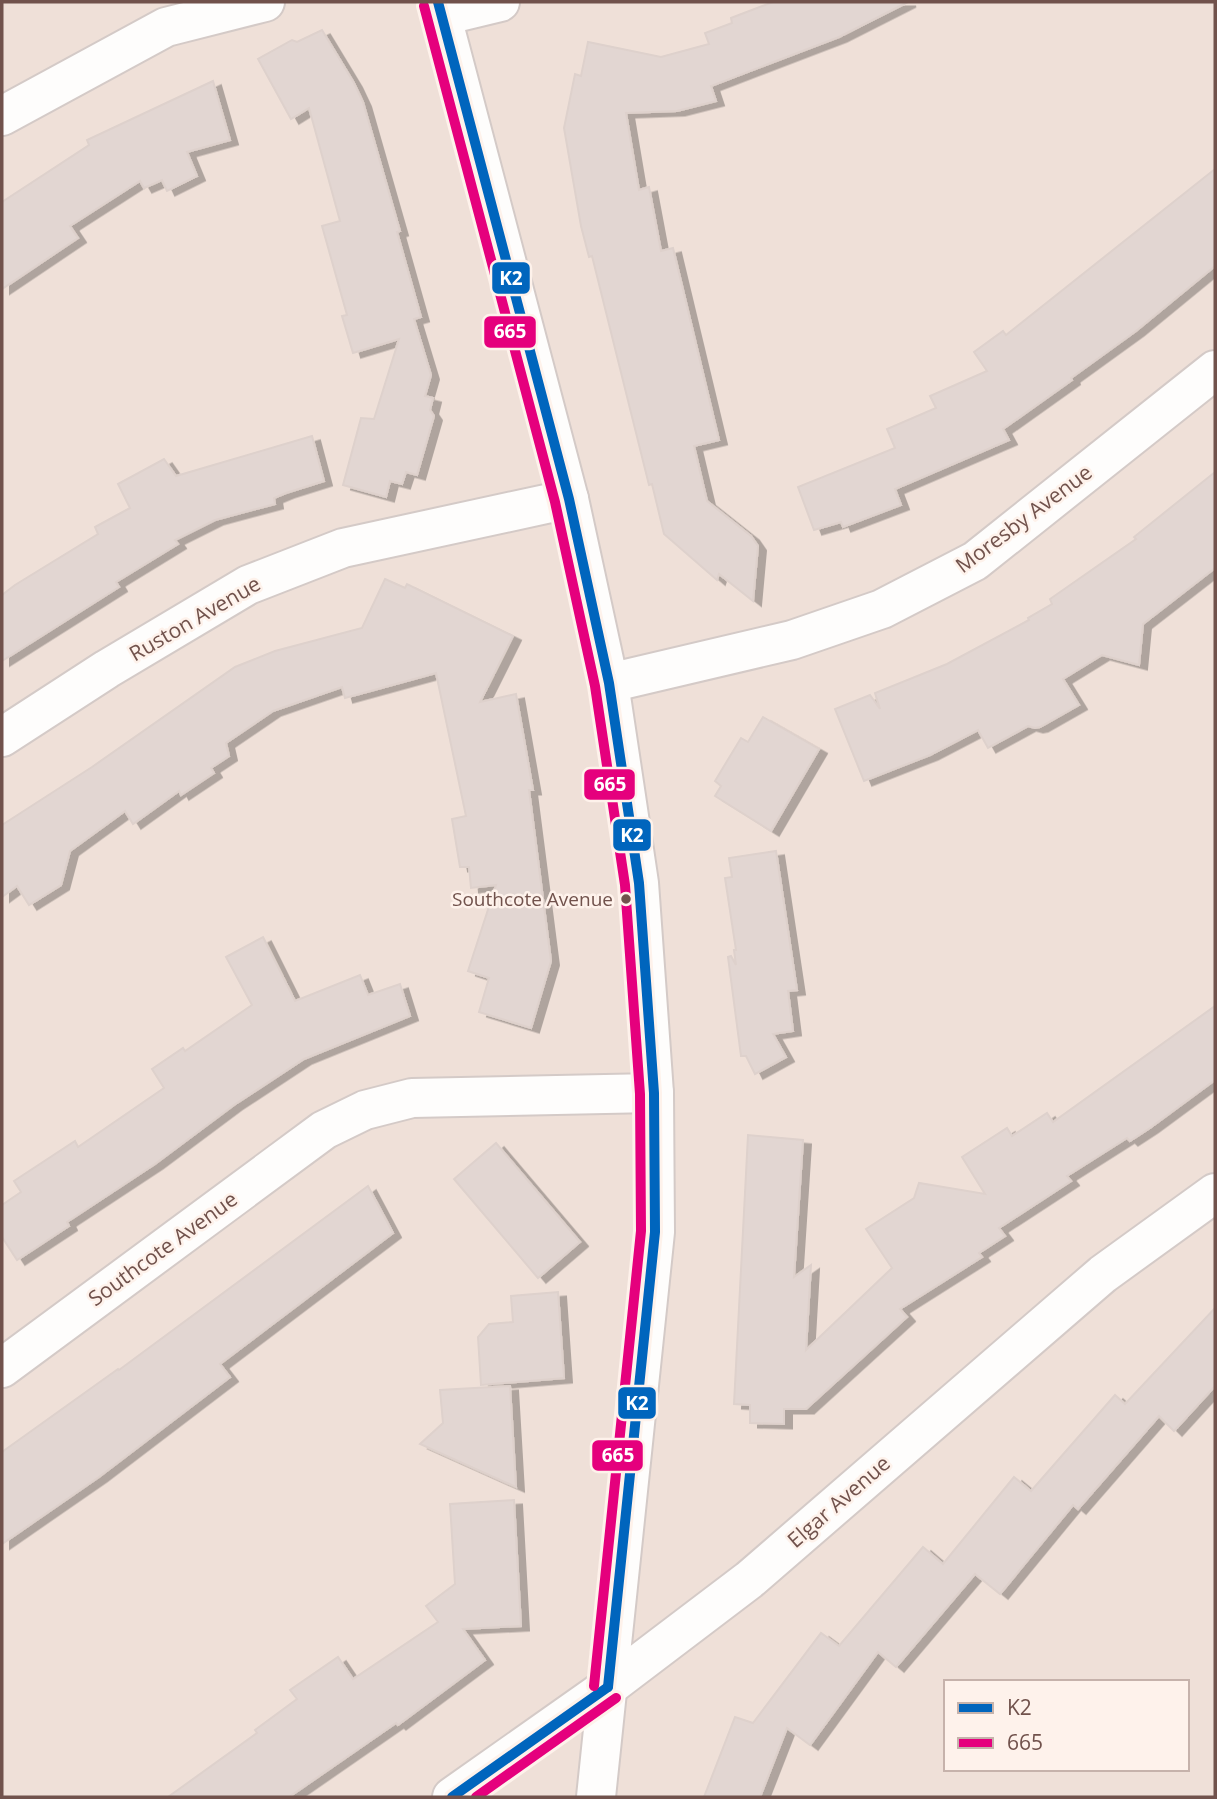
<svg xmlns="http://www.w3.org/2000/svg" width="1217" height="1799" viewBox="0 0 1217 1799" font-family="'Open Sans',sans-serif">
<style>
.residential{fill:#efe0d8;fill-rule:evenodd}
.building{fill:#e2d6d2;stroke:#ded1cc;stroke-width:2;filter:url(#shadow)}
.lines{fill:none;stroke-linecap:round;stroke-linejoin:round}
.minor-casing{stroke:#d4cac7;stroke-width:42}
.minor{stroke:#fefdfc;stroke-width:38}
.bus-1-casing{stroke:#fef2eb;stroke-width:16}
.bus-2-casing{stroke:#fef2eb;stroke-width:16}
.bus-1{stroke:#0065bd;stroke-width:10}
.bus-2{stroke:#e5007d;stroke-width:10}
.bus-dot{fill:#71524c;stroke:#fef2eb;stroke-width:2.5}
.labels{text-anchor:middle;stroke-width:5;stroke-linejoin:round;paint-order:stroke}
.bus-label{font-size:19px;fill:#71524c;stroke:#fef2eb;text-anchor:end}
.street-label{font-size:21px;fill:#71524c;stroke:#fef2eb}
.line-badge{stroke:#fef2eb;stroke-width:2.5}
.badge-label{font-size:19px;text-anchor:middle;font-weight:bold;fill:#fff}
</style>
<defs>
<filter id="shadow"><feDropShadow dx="8" dy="4.5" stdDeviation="0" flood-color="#0004"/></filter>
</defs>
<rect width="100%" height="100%" fill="#f6efea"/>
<path class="residential" d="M 2,2 L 1215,2 L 1215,1797 L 2,1797 ZM 946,1682 L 1187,1682 L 1187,1769 L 946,1769 Z"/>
<g class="building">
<path d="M 773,2 L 908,2 L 839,37 L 711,86 L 716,101 L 677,111 L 626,113 L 639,190 L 649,187 L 661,251 L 673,248 L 719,440 L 694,446 L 707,501 L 751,536 L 758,546 L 753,601 L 719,574 L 717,580 L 664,534 L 652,484 L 649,485 L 592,256 L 589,257 L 581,226 L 564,128 L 575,74 L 581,76 L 588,42 L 661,57 L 709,44 L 705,33 L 732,23 L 731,18 Z"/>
<path d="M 322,30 L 354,83 L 363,102 L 400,231 L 397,232 L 421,317 L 414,319 L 431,375 L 425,396 L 433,398 L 430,410 L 434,416 L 417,475 L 406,472 L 402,484 L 390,481 L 386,497 L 343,485 L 361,418 L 374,419 L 399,339 L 353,353 L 342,316 L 347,315 L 322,226 L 340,221 L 309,108 L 291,119 L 258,59 L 292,40 L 297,42 Z"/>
<path d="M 213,81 L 230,140 L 187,152 L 197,176 L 167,191 L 162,180 L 144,188 L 140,181 L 70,226 L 78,238 L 2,289 L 2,202 L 89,145 L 87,140 Z"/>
<path d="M 1215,169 L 1215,266 L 1136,331 L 1071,378 L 1072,380 L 1003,429 L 1009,440 L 895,489 L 901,505 L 843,527 L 841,522 L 814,530 L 798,487 L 895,448 L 887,429 L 936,408 L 930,396 L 987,371 L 974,352 L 1003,331 L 1006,335 Z"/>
<path d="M 312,436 L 324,481 L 286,493 L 274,498 L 275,504 L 215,520 L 175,540 L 178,544 L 116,582 L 119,587 L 2,661 L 2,595 L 15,585 L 98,534 L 95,527 L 130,508 L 118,484 L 164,459 L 176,476 Z"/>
<path d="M 1215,472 L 1215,568 L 1143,624 L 1139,665 L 1102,655 L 1063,679 L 1079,705 L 1040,727 L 1035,728 L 1028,726 L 988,748 L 978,730 L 930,755 L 864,781 L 835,709 L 870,695 L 880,709 L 875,693 L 947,664 L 1029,620 L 1028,618 L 1052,604 L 1050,599 L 1136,539 L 1134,537 Z"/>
<path d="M 385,579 L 405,588 L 407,584 L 513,636 L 480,702 L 516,694 L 533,790 L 529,790 L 551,961 L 531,1028 L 479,1012 L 489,978 L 468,971 L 496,885 L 471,888 L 469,867 L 460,867 L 452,819 L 466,816 L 436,673 L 345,698 L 342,687 L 273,711 L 226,743 L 229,756 L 211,768 L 214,773 L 181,795 L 179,791 L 133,824 L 125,811 L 70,851 L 61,885 L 29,905 L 17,886 L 2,897 L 2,825 L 92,767 L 235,667 L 275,651 L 362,628 Z"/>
<path d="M 763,717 L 819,749 L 771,831 L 715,796 L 721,786 L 715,781 L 741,738 L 748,742 Z"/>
<path d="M 776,851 L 797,990 L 788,991 L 793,1031 L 773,1034 L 786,1057 L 755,1074 L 746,1056 L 741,1056 L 728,957 L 731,956 L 736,965 L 734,950 L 736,950 L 725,878 L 732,877 L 729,858 Z"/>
<path d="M 263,937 L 295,1001 L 360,975 L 368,995 L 400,984 L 410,1016 L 304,1059 L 234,1105 L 155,1164 L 67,1222 L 69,1226 L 17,1260 L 2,1237 L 2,1205 L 21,1192 L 14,1181 L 75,1141 L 78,1147 L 164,1088 L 152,1069 L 183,1048 L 185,1051 L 252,1005 L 226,957 Z"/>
<path d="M 1215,1006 L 1215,1080 L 1150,1128 L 1130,1141 L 1127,1138 L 1067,1176 L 1071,1181 L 999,1228 L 1005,1236 L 979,1253 L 982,1257 L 900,1309 L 907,1317 L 806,1409 L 784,1409 L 784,1424 L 750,1423 L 750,1405 L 734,1404 L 748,1135 L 803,1140 L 794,1277 L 811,1265 L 806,1350 L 892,1268 L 866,1229 L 914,1198 L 919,1183 L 985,1194 L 962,1157 L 1007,1128 L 1012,1136 L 1047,1113 L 1053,1122 Z"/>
<path d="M 496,1143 L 580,1242 L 538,1278 L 454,1179 Z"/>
<path d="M 368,1186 L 393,1233 L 220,1364 L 230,1377 L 99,1477 L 2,1544 L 2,1452 L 118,1369 L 119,1370 Z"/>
<path d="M 558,1292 L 564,1378 L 481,1385 L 478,1337 L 489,1324 L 513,1322 L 511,1296 Z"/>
<path d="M 1215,1308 L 1215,1386 L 1174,1431 L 1159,1416 L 1078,1509 L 1073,1505 L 1000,1594 L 975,1574 L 896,1667 L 878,1652 L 810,1745 L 787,1728 L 760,1797 L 704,1797 L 735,1717 L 753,1723 L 821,1633 L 839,1646 L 923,1547 L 943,1564 L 1014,1477 L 1031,1491 L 1115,1395 L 1125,1404 Z"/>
<path d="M 510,1386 L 516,1487 L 420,1444 L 443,1423 L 440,1390 Z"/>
<path d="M 514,1500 L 521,1626 L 463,1629 L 485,1660 L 398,1725 L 396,1723 L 289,1797 L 168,1797 L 257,1733 L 255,1730 L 297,1699 L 290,1690 L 338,1657 L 353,1679 L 438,1622 L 426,1606 L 455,1584 L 450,1504 Z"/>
</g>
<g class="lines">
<defs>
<g id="minor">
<path d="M 438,2 L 569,499 L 609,683 L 639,883 L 654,1093 L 655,1232 L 596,1797"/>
<path d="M 442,16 L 500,2"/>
<path d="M 2,116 L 166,27 L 265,2"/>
<path d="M 609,683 L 792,640 L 882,609 L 975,561 L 1215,370"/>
<path d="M 2,737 L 107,669 L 248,585 L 343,548 L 569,499"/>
<path d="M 2,1368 L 324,1130 L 365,1110 L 412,1098 L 654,1093"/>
<path d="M 452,1797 L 608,1687 L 749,1580 L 1103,1274 L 1215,1193"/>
</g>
</defs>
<use href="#minor" class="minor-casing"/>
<use href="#minor" class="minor"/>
<defs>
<g id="bus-1">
<path d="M 438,2 L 569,499 L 609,683 L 639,883 L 654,1093 L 655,1232 L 608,1687"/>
<path d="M 452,1797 L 608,1687"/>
</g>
<g id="bus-2">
<path d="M 424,6 L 555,502 L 595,686 L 625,885 L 640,1094 L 641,1231 L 594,1686"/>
<path d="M 476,1797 L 616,1698"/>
</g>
</defs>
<use href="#bus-1" class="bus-1-casing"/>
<use href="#bus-2" class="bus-2-casing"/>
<use href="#bus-1" class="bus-1"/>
<use href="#bus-2" class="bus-2"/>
</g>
<circle class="bus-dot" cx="626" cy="899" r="6"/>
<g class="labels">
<g class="bus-label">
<text x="613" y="906">Southcote Avenue</text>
</g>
<g class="street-label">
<text transform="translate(1024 519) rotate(-37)" y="7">Moresby Avenue</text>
<text transform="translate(195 619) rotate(-30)" y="7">Ruston Avenue</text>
<text transform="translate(163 1249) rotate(-36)" y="7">Southcote Avenue</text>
<text transform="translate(839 1502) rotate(-41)" y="7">Elgar Avenue</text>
</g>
</g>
<g class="line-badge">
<rect x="491" y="261" width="40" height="34" rx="7" fill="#0065bd"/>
<rect x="483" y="315" width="54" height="34" rx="7" fill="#e5007d"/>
<rect x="583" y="768" width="53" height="33" rx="7" fill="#e5007d"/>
<rect x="612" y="818" width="40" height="34" rx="7" fill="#0065bd"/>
<rect x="617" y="1386" width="40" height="34" rx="7" fill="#0065bd"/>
<rect x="591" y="1439" width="53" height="33" rx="7" fill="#e5007d"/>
</g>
<g class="badge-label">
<text x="511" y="285">K2</text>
<text x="510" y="338">665</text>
<text x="610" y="791">665</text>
<text x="632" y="842">K2</text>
<text x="637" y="1410">K2</text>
<text x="618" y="1462">665</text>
</g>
<rect width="1217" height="1799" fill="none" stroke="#71524c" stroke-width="7"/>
<rect x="944" y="1680" width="245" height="91" fill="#fef2eb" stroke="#c6b2ab" stroke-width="2"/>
<rect x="958" y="1703" width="35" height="10" fill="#0065bd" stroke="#c6b2ab" stroke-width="2"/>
<text x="1007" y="1715" font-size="21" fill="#71524c">K2</text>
<rect x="958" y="1738" width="35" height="10" fill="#e5007d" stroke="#c6b2ab" stroke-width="2"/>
<text x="1007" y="1750" font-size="21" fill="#71524c">665</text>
</svg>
